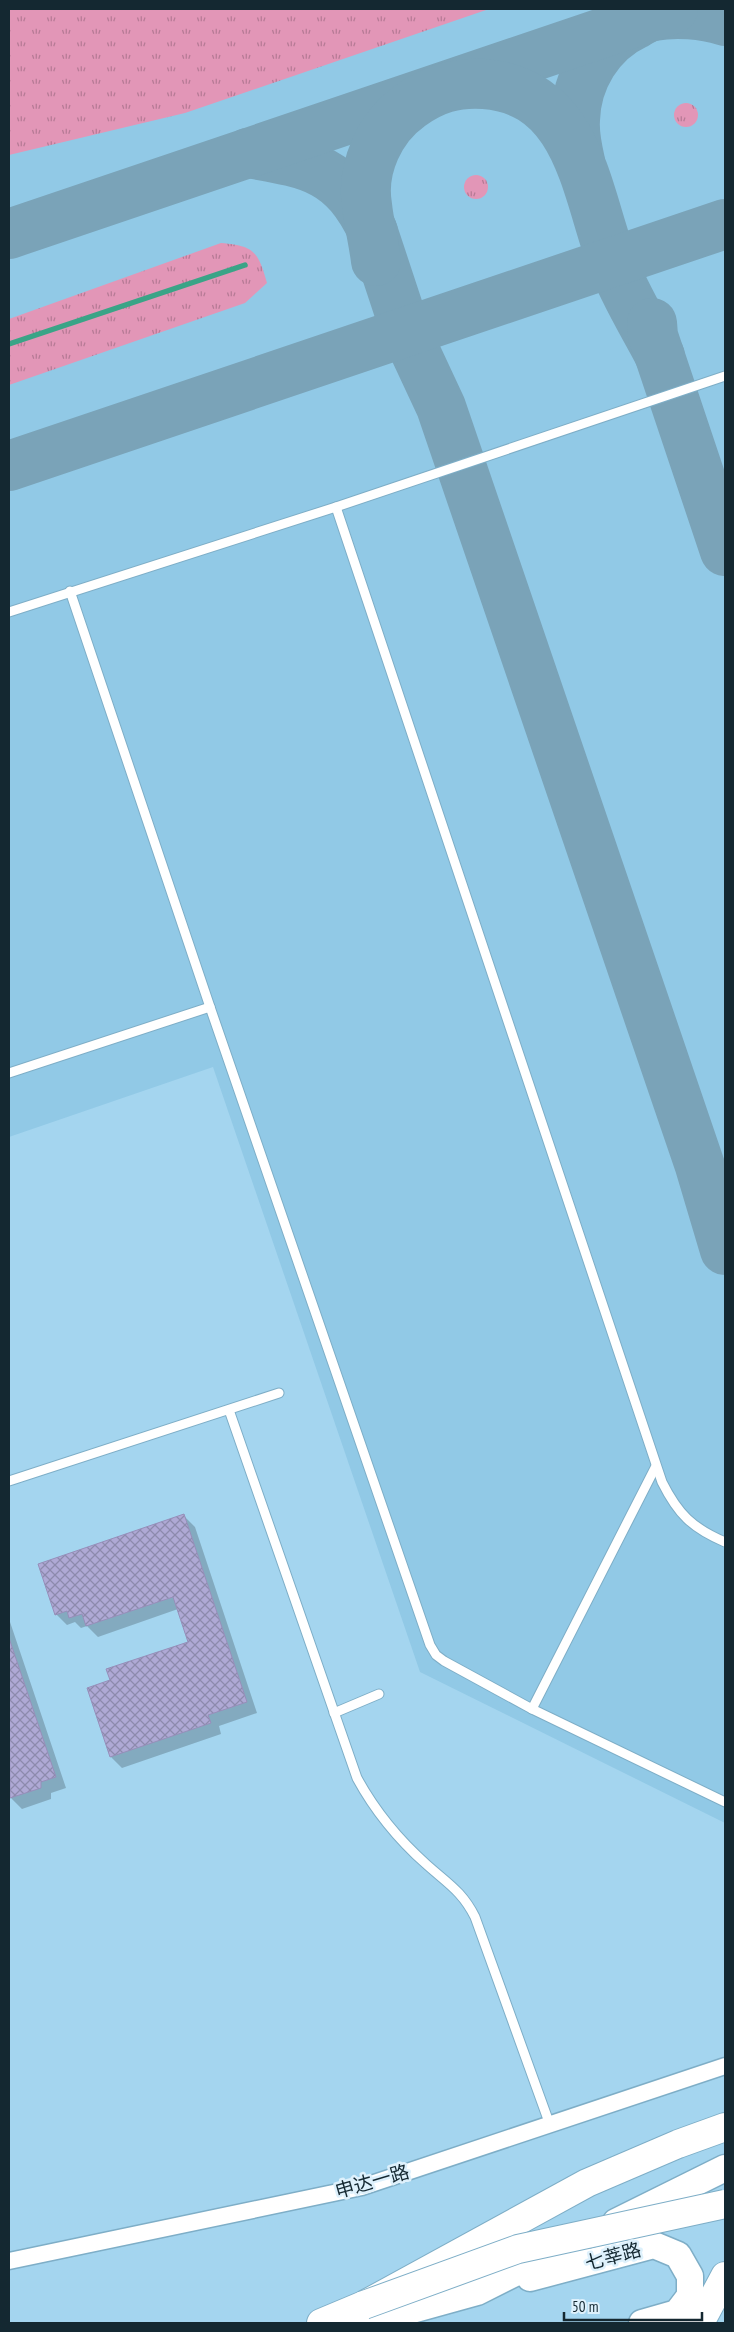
<svg xmlns="http://www.w3.org/2000/svg" width="734" height="2332" viewBox="0 0 734 2332" font-family="'PT Sans Narrow','Noto Sans SC',sans-serif">
<style>
.built{fill:#91c9e6}
.grass{fill:url(#grass-tufts)}
.shadow{fill:#0003}
.lines{fill:none;stroke-linecap:round;stroke-linejoin:round}
.stream{stroke:#3aa487;stroke-width:5.5}
.taxiway{stroke:#7aa3b8;stroke-width:50}
.building{fill:url(#building-cross-hatch);stroke:#968fba}
.lane-casing{stroke:#7eaec7;stroke-width:11}
.street-casing{stroke:#7eaec7;stroke-width:19}
.primary-casing{stroke:#7eaec7;stroke-width:29}
.highway-casing{stroke:#7eaec7;stroke-width:30}
.lane{stroke:#fff;stroke-width:9}
.street{stroke:#fff;stroke-width:16}
.primary{stroke:#fff;stroke-width:26}
.highway{stroke:#fff;stroke-width:28}
.highway-bridge-casing{stroke:#7eaec7;stroke-width:30;stroke-linecap:butt}
.highway-bridge{stroke:#fff;stroke-width:28}
.labels{text-anchor:middle;stroke-width:5;stroke-linejoin:round;paint-order:stroke}
.street-label{font-size:19px;fill:#142831;stroke:#def1fc}
</style>
<defs>
<pattern id="grass-tufts" width="24" height="20" patternUnits="userSpaceOnUse" patternTransform="scale(1.25)"><rect width="24" height="20" fill="#e296b7"/><path d="M3 7l-1-3M5 7V3M7 7l1-3M15 17l-1-3M17 17v-4M19 17l1-3" fill="none" stroke="#b67a95"/></pattern>
<pattern id="building-cross-hatch" width="8" height="8" patternUnits="userSpaceOnUse" patternTransform="scale(1.25)"><rect width="8" height="8" fill="#afa9d5"/><path d="M0 0l8 8M0 8l8-8" fill="none" stroke="#8d8aad"/></pattern>
</defs>
<rect width="100%" height="100%" fill="#a4d5ef"/>
<path class="built" d="M 9,9 L 725,9 L 725,1823 L 420,1672 L 213,1067 L 9,1137 Z"/>
<g class="grass">
<path d="M 9,9 L 489,9 L 185,113 L 9,155 Z"/>
<circle cx="686" cy="115" r="12"/>
<circle cx="476" cy="187" r="12"/>
<path d="M 221,243 C 255,246 258,252 267,283 L 245,303 L 9,385 L 9,319 Z"/>
</g>
<g class="shadow">
<path d="M 184,1516 L 195,1527 L 257,1713 L 219,1726 L 221,1734 L 122,1768 L 111,1757 L 89,1689 L 111,1681 L 190,1643 L 178,1609 L 98,1637 L 87,1626 L 81,1628 L 75,1622 L 67,1625 L 56,1614 Z"/>
<path d="M 9,1619 L 66,1788 L 51,1793 L 51,1799 L 22,1809 L 11,1798 L 9,1791 Z"/>
</g>
<g class="lines">
<path class="stream" d="M 9,344 L 245,265"/>
<g class="taxiway">
<path d="M 248,153 C 312,164 343,169 373,232"/>
<path d="M 580,161 C 577,148 574,134 575,120 C 576,80 599,41 636,24 C 641,21 647,17 653,16 C 676,12 703,14 725,21"/>
<path d="M 372,229 L 406,332 L 441,407 L 700,1166 L 725,1250"/>
<path d="M 9,234 L 673,9"/>
<path d="M 376,261 C 374,243 369,224 367,205 C 361,168 380,127 410,106 C 433,89 456,82 484,84 C 579,91 586,192 612,261 C 624,294 644,325 660,356"/>
<path d="M 652,323 L 653,336 L 725,551"/>
<path d="M 9,466 L 725,224"/>
</g>
</g>
<g class="building">
<path d="M 184,1514 L 247,1702 L 208,1715 L 211,1723 L 110,1757 L 87,1688 L 110,1680 L 106,1669 L 188,1642 L 173,1597 L 86,1626 L 82,1614 L 69,1618 L 67,1611 L 55,1615 L 38,1564 Z"/>
<path d="M 9,1638 L 56,1777 L 41,1782 L 41,1788 L 10,1798 Z"/>
</g>
<g class="lines">
<defs>
<g id="lane">
<path d="M 336,507 L 662,1482 C 678,1514 692,1528 725,1542"/>
<path d="M 70,591 L 210,1007 L 430,1645 L 436,1655 L 444,1661 L 532,1709 L 725,1802"/>
<path d="M 9,612 L 336,507 L 725,376"/>
<path d="M 9,1073 L 210,1007"/>
<path d="M 229,1410 L 357,1778 C 375,1811 398,1839 426,1864 C 447,1883 462,1891 475,1917 L 550,2125"/>
<path d="M 9,1481 L 279,1393"/>
<path d="M 532,1709 L 656,1466"/>
<path d="M 334,1713 L 379,1694"/>
</g>
<path id="street" d="M 9,2261 L 362,2187 L 725,2066"/>
<g id="primary">
<path d="M 616,2222 L 725,2168"/>
<path d="M 530,2278 L 654,2245 L 678,2255 L 690,2276 L 690,2296 L 677,2313 L 642,2323"/>
<path d="M 365,2323 L 477,2292 L 579,2241"/>
</g>
<g id="highway">
<path d="M 321,2323 L 364,2305 L 587,2183 L 678,2144 L 725,2127"/>
<path d="M 700,2323 L 725,2276"/>
</g>
</defs>
<use href="#lane" class="lane-casing"/>
<use href="#street" class="street-casing"/>
<use href="#primary" class="primary-casing"/>
<use href="#highway" class="highway-casing"/>
<use href="#lane" class="lane"/>
<use href="#street" class="street"/>
<use href="#primary" class="primary"/>
<use href="#highway" class="highway"/>
<defs>
<path id="highway-bridge" d="M 364,2305 L 518,2249 L 725,2204"/>
</defs>
<use href="#highway-bridge" class="highway-bridge-casing"/>
<use href="#highway-bridge" class="highway-bridge"/>
</g>
<g class="labels">
<g class="street-label">
<text transform="translate(372 2181) rotate(-16)" y="7">申达一路</text>
<text transform="translate(613 2256) rotate(-15)" y="7">七莘路</text>
</g>
</g>
<rect width="734" height="2332" fill="none" stroke="#142831" stroke-width="20"/>
<path d="M564 2312v8h138v-8" fill="none" stroke="#142831" stroke-width="2.5"/>
<text x="572" y="2312" font-size="15" fill="#142831" stroke="#def1fc" stroke-width="4" paint-order="stroke">50 m</text>
</svg>
